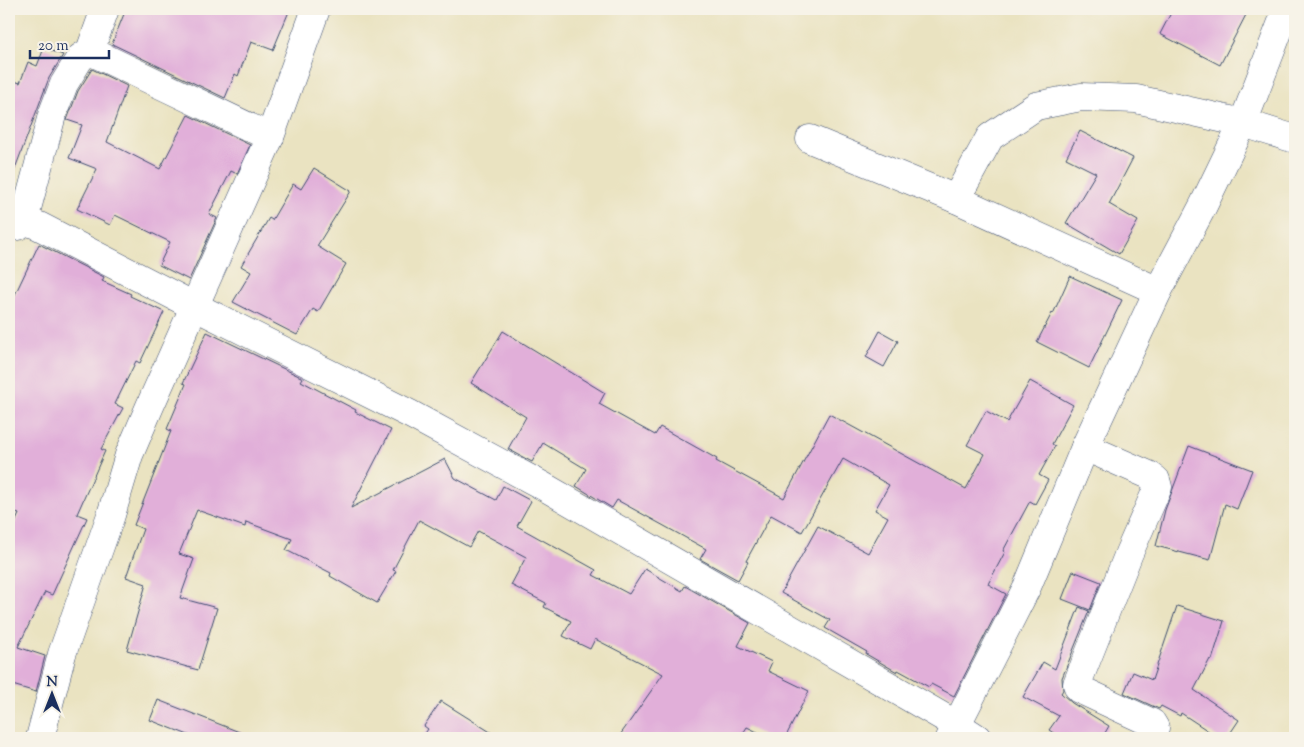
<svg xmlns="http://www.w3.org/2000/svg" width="1304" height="747" viewBox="0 0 1304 747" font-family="'Sorts Mill Goudy',serif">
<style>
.building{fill:#e1afd9}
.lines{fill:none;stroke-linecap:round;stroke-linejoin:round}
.minor-casing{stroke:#3a4a6d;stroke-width:29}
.minor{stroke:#fff;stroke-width:28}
</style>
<rect width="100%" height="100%" fill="#f7f3e8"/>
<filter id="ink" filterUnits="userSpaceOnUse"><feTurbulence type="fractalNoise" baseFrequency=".02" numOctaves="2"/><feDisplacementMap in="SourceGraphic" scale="10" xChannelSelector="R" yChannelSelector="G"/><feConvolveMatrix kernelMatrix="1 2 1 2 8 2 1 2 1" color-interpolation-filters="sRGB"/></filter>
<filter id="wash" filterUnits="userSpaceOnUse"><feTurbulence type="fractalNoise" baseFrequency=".0096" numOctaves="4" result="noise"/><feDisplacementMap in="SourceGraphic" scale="20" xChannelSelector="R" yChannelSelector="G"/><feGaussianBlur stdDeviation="1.12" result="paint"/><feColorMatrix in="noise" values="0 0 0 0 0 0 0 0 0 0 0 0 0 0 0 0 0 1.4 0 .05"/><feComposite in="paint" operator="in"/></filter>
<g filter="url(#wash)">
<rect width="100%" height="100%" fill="#eae3c1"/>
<g id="blocks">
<g class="building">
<path d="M 126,9 L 290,9 L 273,50 L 251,42 L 238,76 L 235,74 L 225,98 L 112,44 Z"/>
<path d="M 1173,9 L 1249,9 L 1220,65 L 1160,34 Z"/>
<path d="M 44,48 L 63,55 L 49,78 L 10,182 L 9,182 L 9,79 L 20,83 L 28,62 L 37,66 Z"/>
<path d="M 92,69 L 127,86 L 107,142 L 160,169 L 188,115 L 250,145 L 237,174 L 231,171 L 209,214 L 217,218 L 189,280 L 159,265 L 170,242 L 115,215 L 110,225 L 77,209 L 97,169 L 69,158 L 82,125 L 67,120 L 78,91 Z"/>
<path d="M 1080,131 L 1133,158 L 1109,204 L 1138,221 L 1119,254 L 1066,223 L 1096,173 L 1066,158 Z"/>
<path d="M 314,168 L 351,191 L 317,246 L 346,264 L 318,312 L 313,309 L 297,335 L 233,302 L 251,272 L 241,266 L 269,218 L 272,220 L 293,184 L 301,189 Z"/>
<path d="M 39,244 L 104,277 L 102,281 L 131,294 L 130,296 L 164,312 L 140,363 L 136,361 L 115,404 L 123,408 L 101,449 L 105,451 L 77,514 L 87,518 L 52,595 L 45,592 L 18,647 L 45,656 L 36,692 L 9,684 L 9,536 L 19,514 L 9,510 L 9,307 Z"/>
<path d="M 1070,276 L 1122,300 L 1089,368 L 1037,342 L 1052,313 L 1053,314 Z"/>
<path d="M 503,331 L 605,393 L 599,404 L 655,435 L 660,427 L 717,459 L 716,461 L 784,498 L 829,414 L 966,489 L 985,454 L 967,445 L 986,411 L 1007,422 L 1030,381 L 1073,405 L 1052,444 L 1055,446 L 1039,475 L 1048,480 L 1035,504 L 1030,501 L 1003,551 L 1005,552 L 988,584 L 1006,594 L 954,696 L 931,684 L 929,687 L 898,670 L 897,672 L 866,654 L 867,652 L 825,628 L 830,620 L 781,593 L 818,526 L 868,553 L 888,517 L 875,510 L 889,485 L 843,459 L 802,532 L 771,515 L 746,561 L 748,562 L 738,580 L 700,559 L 706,549 L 617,500 L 612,508 L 576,486 L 586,469 L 543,443 L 532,462 L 508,449 L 526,417 L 471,383 Z"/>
<path d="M 880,331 L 898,341 L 884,367 L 866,357 Z"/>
<path d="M 207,332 L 303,378 L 301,381 L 356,410 L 355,412 L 391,430 L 351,508 L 445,459 L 455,478 L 496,500 L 503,486 L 531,501 L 517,526 L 596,570 L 593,575 L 629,594 L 645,569 L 682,591 L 685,586 L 750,623 L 738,646 L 772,662 L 768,671 L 809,691 L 785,738 L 770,738 L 747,727 L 740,738 L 618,738 L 663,674 L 595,639 L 590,649 L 563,636 L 571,621 L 544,607 L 546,603 L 511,585 L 526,557 L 478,531 L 469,547 L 419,520 L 393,570 L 396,571 L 377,603 L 330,576 L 331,573 L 286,550 L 292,539 L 246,522 L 245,527 L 197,510 L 179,554 L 194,559 L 180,598 L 217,608 L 198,670 L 127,650 L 146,584 L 126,577 L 143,529 L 134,525 L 171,431 L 167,429 L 186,384 L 183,383 Z"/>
<path d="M 1189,446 L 1252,470 L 1237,509 L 1225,504 L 1210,560 L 1156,546 L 1165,510 Z"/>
<path d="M 1073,571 L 1101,582 L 1090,610 L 1062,599 Z"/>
<path d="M 1177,606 L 1224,621 L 1212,660 L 1210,659 L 1194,690 L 1239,720 L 1227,738 L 1219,738 L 1181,713 L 1180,716 L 1161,706 L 1159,709 L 1124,693 L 1133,672 L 1152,680 Z"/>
<path d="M 1079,607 L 1089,611 L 1062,678 L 1063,690 L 1061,693 L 1072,703 L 1109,726 L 1102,738 L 1092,734 L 1089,738 L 1061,738 L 1049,730 L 1059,716 L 1023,697 L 1043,662 L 1055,669 Z"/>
<path d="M 158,700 L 252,737 L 251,738 L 196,738 L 150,720 Z"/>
<path d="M 441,701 L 500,738 L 422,738 L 428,729 L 424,726 Z"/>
</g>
</g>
</g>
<g filter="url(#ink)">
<use href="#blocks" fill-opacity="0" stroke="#3a4a6d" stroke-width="1"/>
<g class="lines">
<defs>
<g id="minor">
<path d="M 90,51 L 270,137"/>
<path d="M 810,139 L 956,199 L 990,137 L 1036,106 L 1081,97 L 1136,99 L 1243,123 L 1295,139"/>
<path d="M 956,199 L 1158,291"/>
<path d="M 24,220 L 52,115 L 64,84 L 80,58 L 90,51 L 105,9"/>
<path d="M 9,227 L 18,226 L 24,220 L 39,226 L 194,306 L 410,414 L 543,486 L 957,725 L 977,738"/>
<path d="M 1085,447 L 1149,475 L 1156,480 L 1158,487 L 1129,553 L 1077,684 L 1079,689 L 1152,723 L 1155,728 L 1152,738"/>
<path d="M 40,738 L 62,654 L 111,515 L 129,455 L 150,406 L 270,137 L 316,9"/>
<path d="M 950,738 L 1027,587 L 1085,447 L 1158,291 L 1203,206 L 1243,123 L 1287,9"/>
</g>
</defs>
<use href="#minor" class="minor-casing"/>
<use href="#minor" class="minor"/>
</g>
</g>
<rect width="1304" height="747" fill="none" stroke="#f7f3e8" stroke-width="30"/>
<g transform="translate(52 694)" stroke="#f7f3e8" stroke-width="4" paint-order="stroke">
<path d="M0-4L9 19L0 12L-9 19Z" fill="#1b2f5e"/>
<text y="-8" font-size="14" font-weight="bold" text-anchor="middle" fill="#1b2f5e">N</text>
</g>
<path d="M30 50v8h79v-8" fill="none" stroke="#1b2f5e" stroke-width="2.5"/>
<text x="38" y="50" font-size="15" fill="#1b2f5e" stroke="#f7f3e8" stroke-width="4" paint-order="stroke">20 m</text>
</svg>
